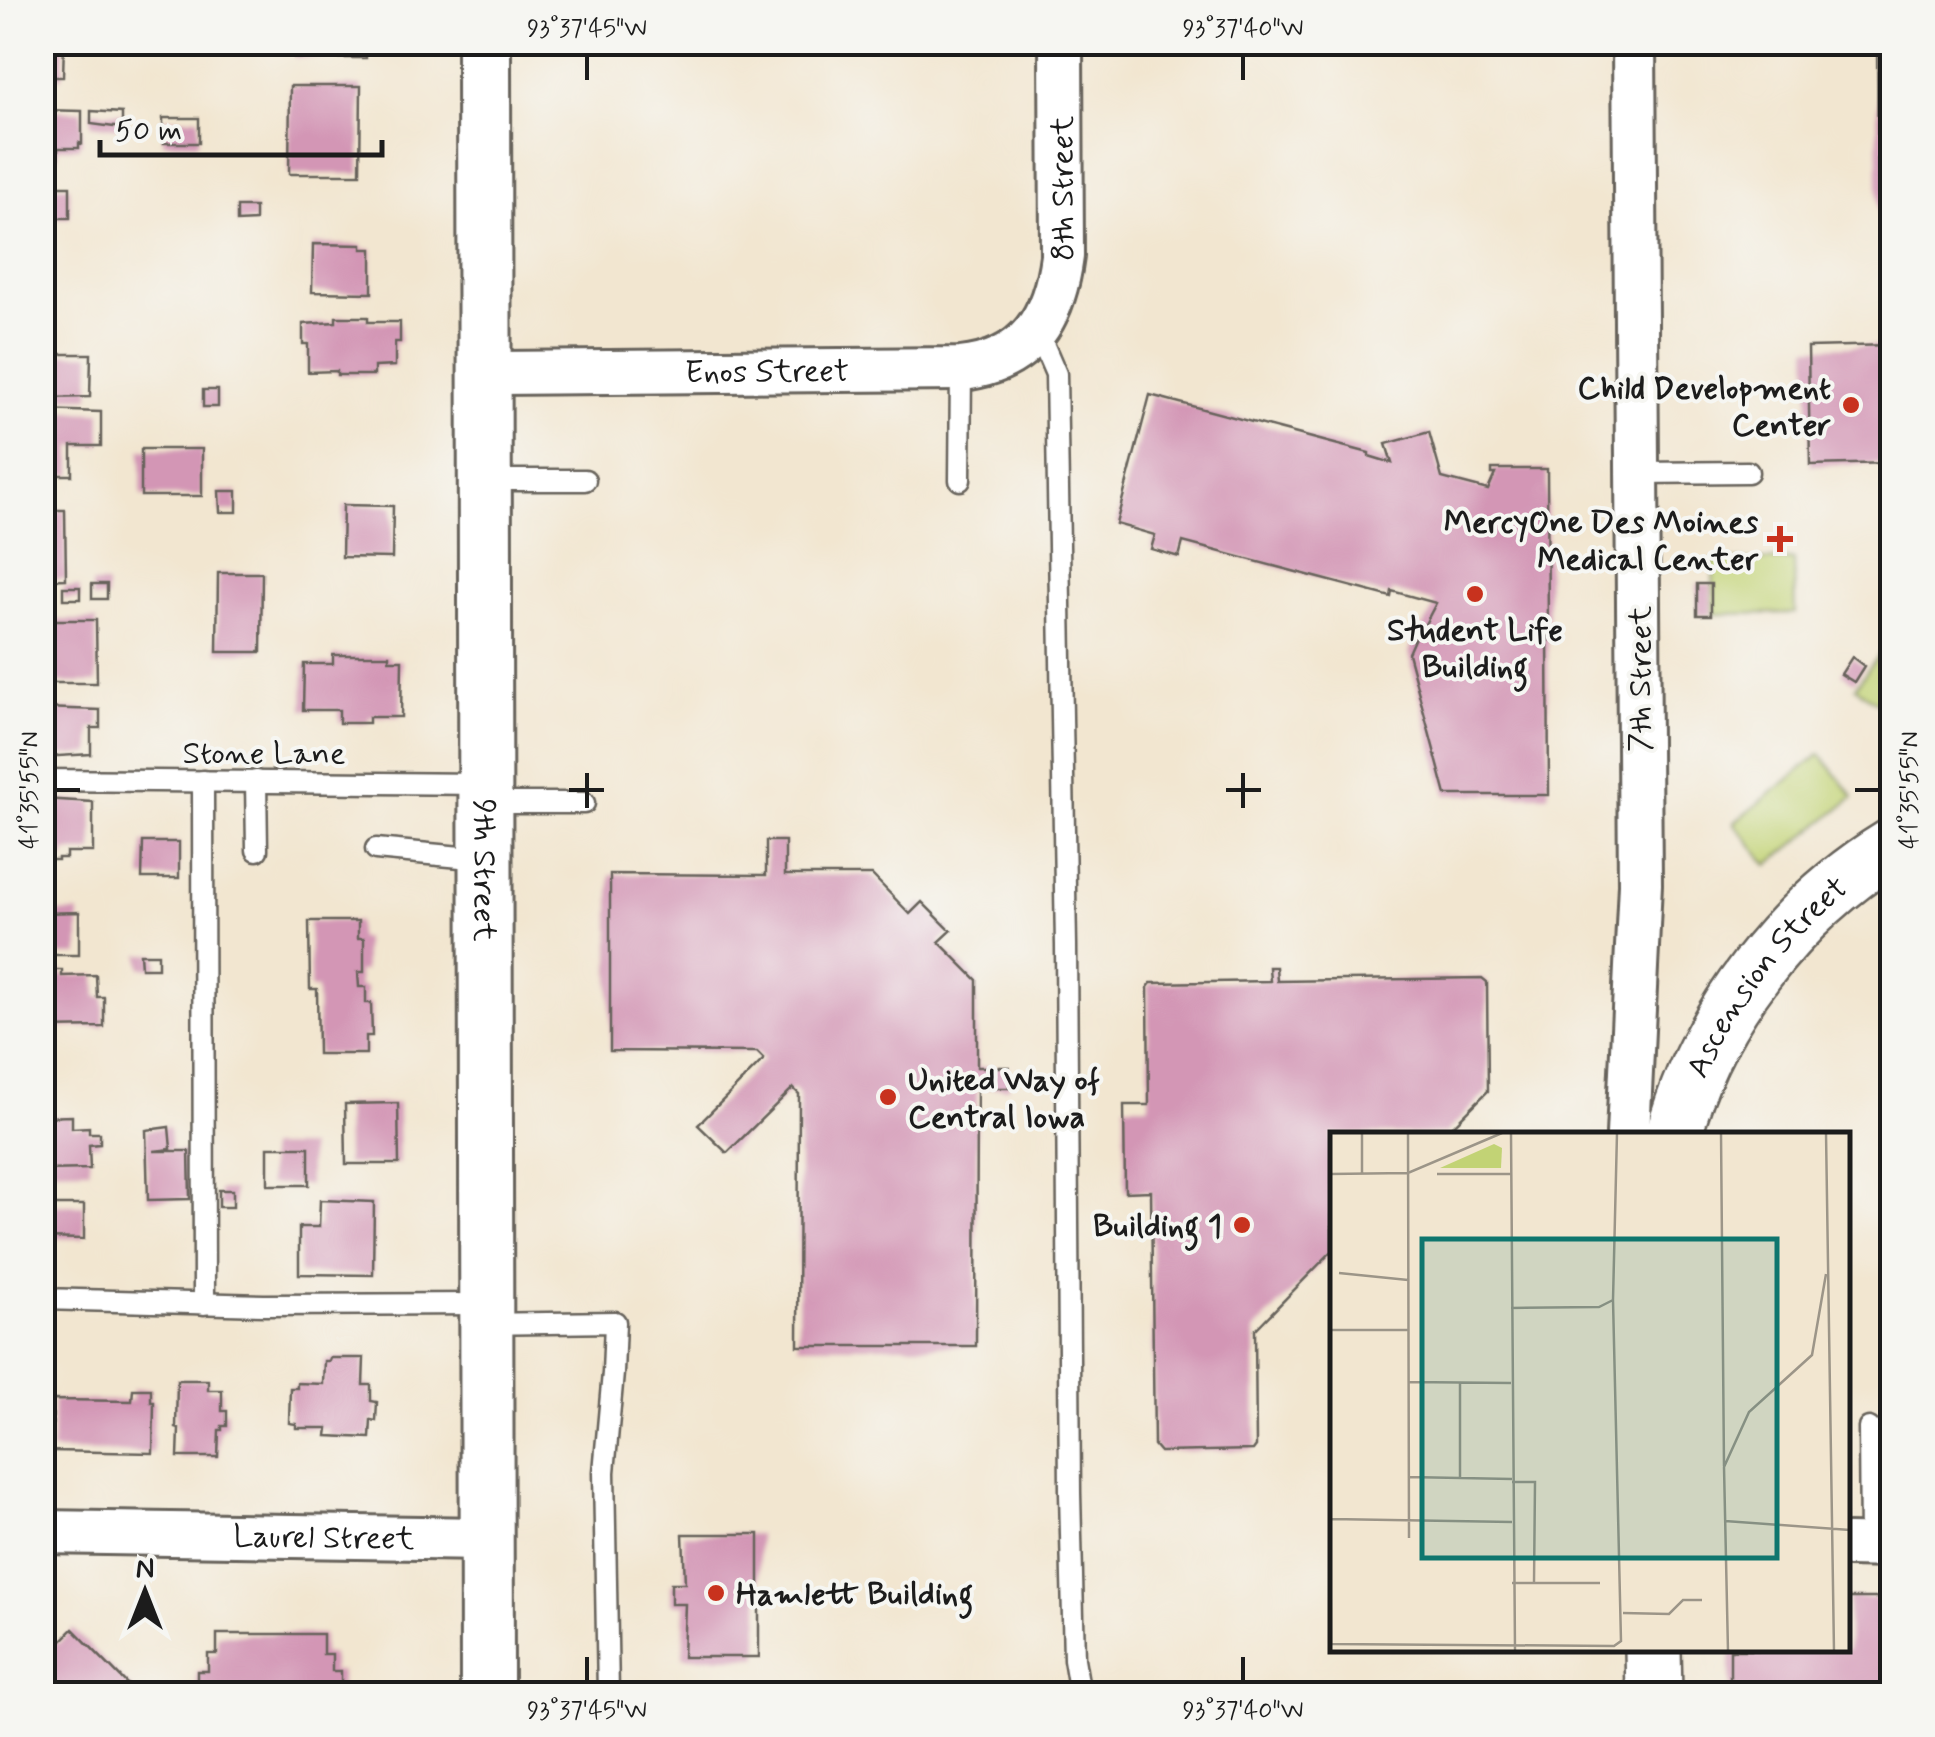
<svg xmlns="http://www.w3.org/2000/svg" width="1935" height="1737" viewBox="0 0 1935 1737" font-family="Mynerve,sans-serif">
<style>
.green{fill:#c2d375;stroke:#6f7848;stroke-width:2.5}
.building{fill:#d396b5}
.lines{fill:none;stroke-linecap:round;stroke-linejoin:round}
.service-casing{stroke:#67635b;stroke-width:25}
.minor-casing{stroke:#67635b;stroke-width:48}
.tertiary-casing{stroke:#67635b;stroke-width:58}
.secondary-casing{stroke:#67635b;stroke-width:60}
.service{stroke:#fff;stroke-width:20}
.minor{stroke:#fff;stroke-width:42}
.tertiary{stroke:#fff;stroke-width:52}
.secondary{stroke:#fff;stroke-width:55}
.ticks{fill:none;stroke:#1c1c1c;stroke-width:4}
.poi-dot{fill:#c8321e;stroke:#f6f6f2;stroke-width:4}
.labels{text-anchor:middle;stroke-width:8;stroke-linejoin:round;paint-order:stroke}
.street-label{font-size:32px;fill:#1c1c1c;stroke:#f6f6f2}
.poi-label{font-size:32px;font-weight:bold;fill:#1c1c1c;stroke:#f6f6f2;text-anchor:end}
.inset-road{fill:none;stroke:#9c9588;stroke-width:2.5}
.view{fill:#0f766e;fill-opacity:0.15;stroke:#0f766e;stroke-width:5}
.inset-edge{fill:none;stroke:#1c1c1c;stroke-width:5}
.neatline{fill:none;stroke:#1c1c1c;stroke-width:4}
.ticks-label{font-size:25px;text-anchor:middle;fill:#1c1c1c}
</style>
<rect width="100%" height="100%" fill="#f6f6f2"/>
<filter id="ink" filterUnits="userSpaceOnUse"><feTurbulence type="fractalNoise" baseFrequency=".01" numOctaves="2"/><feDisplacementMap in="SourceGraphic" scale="20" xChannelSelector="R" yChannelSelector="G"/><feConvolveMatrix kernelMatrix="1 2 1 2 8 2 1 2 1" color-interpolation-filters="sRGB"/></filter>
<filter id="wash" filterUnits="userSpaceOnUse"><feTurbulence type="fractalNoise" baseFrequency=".0048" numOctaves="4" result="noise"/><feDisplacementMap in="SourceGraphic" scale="40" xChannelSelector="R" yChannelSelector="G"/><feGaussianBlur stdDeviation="2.25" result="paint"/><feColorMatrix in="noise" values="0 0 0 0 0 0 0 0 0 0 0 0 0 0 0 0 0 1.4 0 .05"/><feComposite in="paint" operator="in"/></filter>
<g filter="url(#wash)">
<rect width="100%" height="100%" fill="#f2e6d0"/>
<g class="green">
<path d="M 1794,560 L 1795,613 L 1714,614 L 1713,561 Z"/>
<path d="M 1880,654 L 1892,663 L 1892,713 L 1855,687 Z"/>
<path d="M 1820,754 L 1854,797 L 1768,865 L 1734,823 Z"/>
</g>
<g id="blocks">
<g class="building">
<path d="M 42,42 L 64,42 L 63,77 L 42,77 Z"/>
<rect x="295" y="42" width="71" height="16"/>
<path d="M 1877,44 L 1892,44 L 1892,218 L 1878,218 Z"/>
<path d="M 290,86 L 361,86 L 360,174 L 289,174 Z"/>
<path d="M 42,110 L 82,111 L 82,144 L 79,143 L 79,148 L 58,148 L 58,158 L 42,158 Z"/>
<path d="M 91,111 L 122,113 L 122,128 L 91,124 Z"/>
<rect x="163" y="118" width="36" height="25"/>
<path d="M 42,186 L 70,186 L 70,218 L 47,218 L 47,223 L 42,223 Z"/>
<path d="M 237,207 L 255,207 L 255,221 L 237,222 Z"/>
<path d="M 313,244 L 362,245 L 362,249 L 372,249 L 372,293 L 312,292 Z"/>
<path d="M 336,317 L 368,317 L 368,322 L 400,322 L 400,342 L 395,342 L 395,366 L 374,367 L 374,375 L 337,375 L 337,371 L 308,372 L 308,344 L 303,344 L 303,324 L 336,322 Z"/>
<path d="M 1892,345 L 1892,463 L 1810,465 L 1808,347 Z"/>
<path d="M 42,354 L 91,354 L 90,397 L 45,398 L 45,396 L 42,396 Z"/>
<rect x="203" y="390" width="15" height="17"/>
<path d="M 1150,395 L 1369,453 L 1369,456 L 1392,463 L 1386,444 L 1429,432 L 1442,478 L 1488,490 L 1495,474 L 1492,474 L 1492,469 L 1547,469 L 1549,795 L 1446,795 L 1408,653 L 1420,626 L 1423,628 L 1436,603 L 1392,591 L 1391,597 L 1183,542 L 1179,557 L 1151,549 L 1155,535 L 1116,524 Z"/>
<path d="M 42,410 L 101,412 L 101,446 L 72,446 L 72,475 L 42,475 Z"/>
<rect x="141" y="449" width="61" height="47"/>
<path d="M 219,491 L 237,491 L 237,512 L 220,512 Z"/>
<path d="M 343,505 L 393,506 L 392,558 L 342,557 Z"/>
<path d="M 42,510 L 65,510 L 66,579 L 42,580 Z"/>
<path d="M 218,573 L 262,573 L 261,652 L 217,652 Z"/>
<rect x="92" y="584" width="15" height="15"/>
<rect x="1697" y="584" width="14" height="31"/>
<rect x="63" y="587" width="17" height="12"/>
<path d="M 42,608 L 54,608 L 54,620 L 96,620 L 97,683 L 47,683 L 47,660 L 43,660 L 42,652 Z"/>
<path d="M 333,655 L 389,655 L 389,660 L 402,660 L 401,717 L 369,717 L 369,723 L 339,723 L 339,710 L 303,710 L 304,664 L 333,664 Z"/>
<path d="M 1852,657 L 1864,666 L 1854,682 L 1841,674 Z"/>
<path d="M 42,708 L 100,710 L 100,728 L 91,728 L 91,754 L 42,757 Z"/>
<path d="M 42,799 L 93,802 L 93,852 L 66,852 L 66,858 L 58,858 L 58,860 L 42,860 Z"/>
<path d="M 766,841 L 785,841 L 785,875 L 872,875 L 910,914 L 922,902 L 951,931 L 939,942 L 977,980 L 977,1067 L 1009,1067 L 1009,1088 L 977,1088 L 976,1346 L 798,1346 L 799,1094 L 793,1088 L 727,1153 L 698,1125 L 764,1059 L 757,1052 L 610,1051 L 610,874 L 766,875 Z"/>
<path d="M 143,842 L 179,842 L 179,878 L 142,878 Z"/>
<path d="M 79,912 L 79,955 L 42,955 L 42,913 Z"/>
<path d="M 309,921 L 358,921 L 358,938 L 364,938 L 364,972 L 358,972 L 359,987 L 366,987 L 366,1003 L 371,1003 L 372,1036 L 366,1036 L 366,1054 L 318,1054 L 317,989 L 310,989 Z"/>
<path d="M 140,954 L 158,954 L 158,968 L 141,968 Z"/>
<path d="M 1269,967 L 1276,967 L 1277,981 L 1482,978 L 1487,982 L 1488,1091 L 1445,1134 L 1332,1134 L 1332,1251 L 1255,1330 L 1256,1446 L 1253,1450 L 1160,1452 L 1154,1445 L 1151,1191 L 1125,1192 L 1124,1105 L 1149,1105 L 1148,987 L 1151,983 L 1270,981 Z"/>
<path d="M 42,970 L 62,970 L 62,976 L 96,975 L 97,997 L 104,997 L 104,1027 L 42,1028 Z"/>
<path d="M 398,1103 L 399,1164 L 346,1164 L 345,1104 Z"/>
<path d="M 72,1116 L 72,1128 L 89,1127 L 89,1133 L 100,1133 L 100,1144 L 89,1145 L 90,1169 L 42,1170 L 42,1117 Z"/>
<path d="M 169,1127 L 171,1149 L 154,1151 L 189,1151 L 190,1199 L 148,1200 L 146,1130 Z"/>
<rect x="268" y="1147" width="41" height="38"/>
<rect x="219" y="1190" width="14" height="17"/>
<path d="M 320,1200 L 374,1202 L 373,1275 L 299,1274 L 299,1227 L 319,1227 Z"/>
<path d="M 42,1205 L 84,1205 L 84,1239 L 42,1238 Z"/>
<path d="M 330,1358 L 364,1358 L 363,1385 L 371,1385 L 371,1401 L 377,1402 L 376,1421 L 371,1420 L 370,1438 L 327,1436 L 328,1428 L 296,1428 L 296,1424 L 289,1423 L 290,1388 L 297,1388 L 297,1383 L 323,1384 L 324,1361 L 329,1361 Z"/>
<path d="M 177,1380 L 208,1380 L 208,1390 L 222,1390 L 222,1411 L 227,1411 L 227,1426 L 222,1426 L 222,1430 L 219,1430 L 218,1457 L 178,1457 L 179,1429 L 176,1428 Z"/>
<path d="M 133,1389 L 151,1389 L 151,1402 L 154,1402 L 153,1453 L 52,1451 L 53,1400 L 132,1401 Z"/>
<path d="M 683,1534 L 759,1534 L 759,1657 L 683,1657 L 685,1604 L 671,1604 L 671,1583 L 685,1583 Z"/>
<path d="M 1848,1598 L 1892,1598 L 1892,1694 L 1730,1694 L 1730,1650 L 1848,1650 Z"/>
<path d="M 73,1629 L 137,1694 L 42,1694 L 42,1645 L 51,1637 L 58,1644 Z"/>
<path d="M 217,1634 L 323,1634 L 323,1654 L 332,1654 L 332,1671 L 341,1671 L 341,1694 L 197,1694 L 197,1671 L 208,1671 L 208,1654 L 217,1654 Z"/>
</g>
</g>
</g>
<g filter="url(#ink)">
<use href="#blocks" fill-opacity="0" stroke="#67635b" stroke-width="2.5"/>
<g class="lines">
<defs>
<g id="service">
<path d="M 1037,330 L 1056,374 L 1066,945 L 1070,1493 L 1074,1659 L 1080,1694"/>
<path d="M 1638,473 L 1748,472"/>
<path d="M 487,480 L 585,480"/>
<path d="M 960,480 L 961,369"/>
<path d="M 42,780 L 484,784"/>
<path d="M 203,781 L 204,1304"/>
<path d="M 256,781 L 257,850"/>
<path d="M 486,803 L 584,803"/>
<path d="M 376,849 L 482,859"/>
<path d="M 42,1299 L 264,1305 L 485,1304"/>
<path d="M 486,1324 L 615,1322 L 613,1373 L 604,1472 L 608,1694"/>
<path d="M 1869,1428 L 1870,1545"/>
</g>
<g id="minor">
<path id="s1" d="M 485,373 L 961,369 C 1028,362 1054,318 1062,256 L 1061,42"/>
<path d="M 1628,1134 L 1640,884 L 1634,42"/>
<path id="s2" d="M 42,1532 L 486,1539"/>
<path d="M 1848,1545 L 1892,1546"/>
</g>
<g id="tertiary">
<path id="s3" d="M 484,42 L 487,1694"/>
</g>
<g id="secondary">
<path id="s4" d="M 1674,1134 C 1705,1018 1790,909 1892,847"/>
<path d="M 1653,1650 L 1654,1694"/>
</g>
</defs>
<use href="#service" class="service-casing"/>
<use href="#minor" class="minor-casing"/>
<use href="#tertiary" class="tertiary-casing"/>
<use href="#secondary" class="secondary-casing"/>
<use href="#service" class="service"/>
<use href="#minor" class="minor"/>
<use href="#tertiary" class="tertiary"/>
<use href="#secondary" class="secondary"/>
</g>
</g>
<path class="ticks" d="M 587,55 L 587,80M 1243,55 L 1243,80M 587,773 L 587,808M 1243,773 L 1243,808M 55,790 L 80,790M 569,790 L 604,790M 1226,790 L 1261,790M 1855,790 L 1880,790M 587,1657 L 587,1682M 1243,1657 L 1243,1682"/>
<g class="poi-dot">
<circle cx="1851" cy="405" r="10"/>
<path d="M1775 524h10v10h10v10h-10v10h-10v-10h-10v-10h10z"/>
<circle cx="1475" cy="594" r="10"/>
<circle cx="888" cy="1097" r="10"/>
<circle cx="1242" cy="1225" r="10"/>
<circle cx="716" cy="1593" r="10"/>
</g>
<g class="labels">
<g class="street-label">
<text dy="11" stroke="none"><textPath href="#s1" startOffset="710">8th Street</textPath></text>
<text dy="11" stroke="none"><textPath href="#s1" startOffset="282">Enos Street</textPath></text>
<text transform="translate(1639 679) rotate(-90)" y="11">7th Street</text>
<text x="264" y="763">Stone Lane</text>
<text dy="11" stroke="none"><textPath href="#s3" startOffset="828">9th Street</textPath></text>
<text dy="11" stroke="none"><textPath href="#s4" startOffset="185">Ascension Street</textPath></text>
<text dy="11" stroke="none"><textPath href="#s2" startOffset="282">Laurel Street</textPath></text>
</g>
<g class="poi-label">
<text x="1831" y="398">Child Development<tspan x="1831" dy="37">Center</tspan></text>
<text x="1758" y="532">MercyOne Des Moines<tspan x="1758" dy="37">Medical Center</tspan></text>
<text x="1475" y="640" text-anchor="middle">Student Life<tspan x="1475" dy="37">Building</tspan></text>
<text x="908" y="1090" text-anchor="start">United Way of<tspan x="908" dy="37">Central Iowa</tspan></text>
<text x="1222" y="1236">Building 1</text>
<text x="736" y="1604" text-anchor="start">Hamlett Building</text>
</g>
</g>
<g transform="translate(1330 1132)">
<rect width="520" height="520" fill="#f2e6d0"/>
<path d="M 164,12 L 172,16 L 171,36 L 110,36 Z" fill="#c2d375"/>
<path class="inset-road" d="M 78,1 L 79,406M 181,1 L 185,518M 391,1 L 394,334M 496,1 L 504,519M 0,42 L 78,41 L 172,1M 32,42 L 32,1M 107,42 L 181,42M 9,141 L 78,148M 283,168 L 287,1M 181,176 L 269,175 L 283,168M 0,198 L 78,198M 78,250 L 181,251M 130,251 L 130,347M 0,322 L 1,512M 78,345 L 182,347M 182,350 L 205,350 L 204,451 L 182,451M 1,387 L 182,390M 395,389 L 520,398M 204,451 L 270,451M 293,481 L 339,482 L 353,468 L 372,468M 0,512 L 284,514 L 291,509 L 283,168M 398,519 L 394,335 L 419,280 L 482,223 L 496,142"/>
<path class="view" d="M 92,107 L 447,107 L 447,426 L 92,426 Z"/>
<rect width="520" height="520" class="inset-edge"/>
</g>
<rect width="1935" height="1737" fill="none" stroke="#f6f6f2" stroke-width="110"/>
<g transform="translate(145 1592)" stroke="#f6f6f2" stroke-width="8" paint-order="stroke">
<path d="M0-8L18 38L0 25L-18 38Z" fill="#1c1c1c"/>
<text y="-15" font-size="28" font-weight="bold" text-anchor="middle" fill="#1c1c1c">N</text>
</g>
<path d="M100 140v15h282v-15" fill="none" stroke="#1c1c1c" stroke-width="5"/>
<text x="115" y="140" font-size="30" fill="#1c1c1c" stroke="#f6f6f2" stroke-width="8" paint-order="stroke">50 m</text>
<rect x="55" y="55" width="1825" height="1627" class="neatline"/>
<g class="ticks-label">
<text x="587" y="36">93°37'45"W</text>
<text x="1243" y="36">93°37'40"W</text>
<text transform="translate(28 790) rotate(-90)" y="9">41°35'55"N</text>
<text transform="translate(1908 790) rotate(-90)" y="9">41°35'55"N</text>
<text x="587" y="1718">93°37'45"W</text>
<text x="1243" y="1718">93°37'40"W</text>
</g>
</svg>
